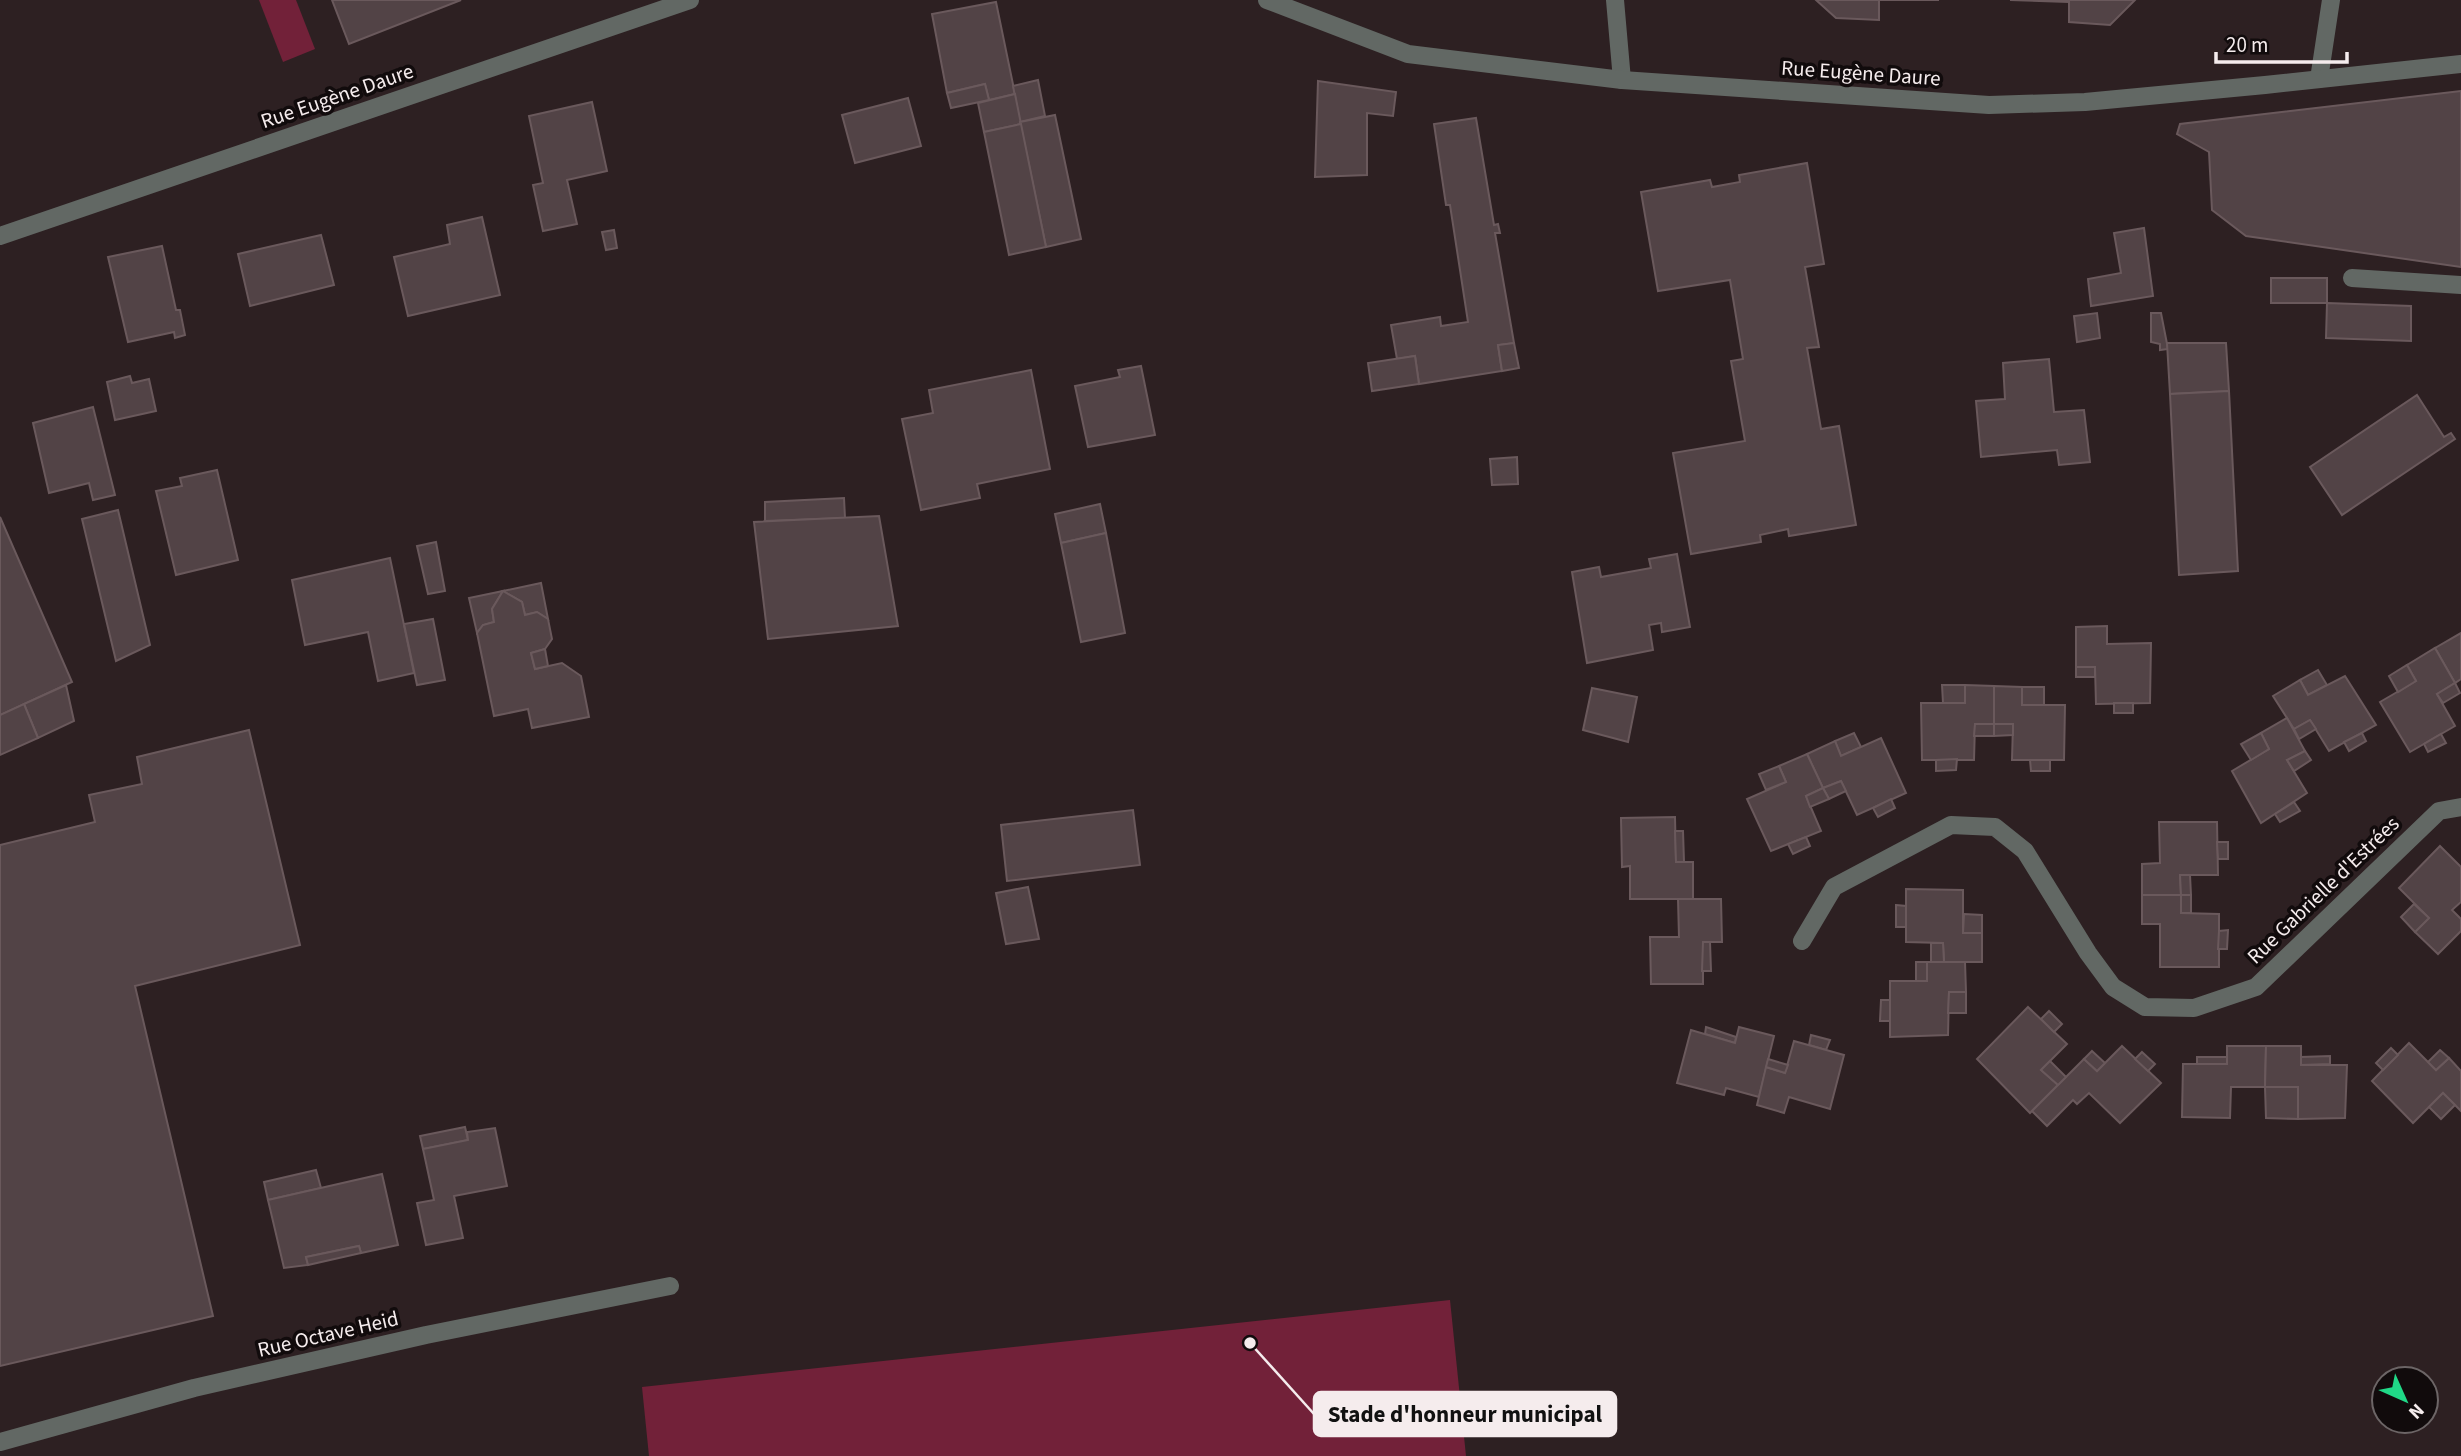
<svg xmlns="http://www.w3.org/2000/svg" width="2461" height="1456" viewBox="0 0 2461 1456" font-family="'Source Sans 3',sans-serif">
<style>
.green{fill:#722139}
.building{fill:#524346;stroke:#6a595c;stroke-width:2}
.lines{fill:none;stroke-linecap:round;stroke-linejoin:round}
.service{stroke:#626864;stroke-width:18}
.minor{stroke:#626864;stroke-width:18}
.tertiary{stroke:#626864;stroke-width:18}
.labels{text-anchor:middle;stroke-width:7;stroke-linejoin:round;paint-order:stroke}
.street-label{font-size:21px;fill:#f5eced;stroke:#110b0c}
.leader{fill:none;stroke:#f5eced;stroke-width:2.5}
.callout-dot{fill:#f5eced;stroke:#110b0c;stroke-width:2.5}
.callout{fill:#f5eced;stroke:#f5eced;stroke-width:2.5}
.callout-label{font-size:23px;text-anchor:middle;font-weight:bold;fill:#111}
</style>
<rect width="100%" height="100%" fill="#2d2022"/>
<g class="green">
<path d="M 259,0 L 296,0 L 315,49 L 283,62 Z"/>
<path d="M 1450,1300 L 1466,1456 L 649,1456 L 642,1387 Z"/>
</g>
<g class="building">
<path d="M 332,0 L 461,0 L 349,44 Z"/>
<path d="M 1816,0 L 1939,0 L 1879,0 L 1879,20 L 1836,18 Z"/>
<path d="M 2010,0 L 2135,0 L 2110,25 L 2069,22 L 2069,2 Z"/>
<path d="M 996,2 L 1015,94 L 989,100 L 985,84 L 947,93 L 932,14 Z"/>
<path d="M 1038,80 L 1045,116 L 1020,122 L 1013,86 Z"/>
<path d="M 1318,81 L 1396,92 L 1393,116 L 1367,113 L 1367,175 L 1315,177 Z"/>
<path d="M 985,84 L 989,100 L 951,108 L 947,93 Z"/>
<path d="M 2461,91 L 2461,267 L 2246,236 L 2212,210 L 2209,152 L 2177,134 L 2180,124 Z"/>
<path d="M 1015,94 L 1021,124 L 984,132 L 978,103 Z"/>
<path d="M 908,98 L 921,146 L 855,163 L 842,115 Z"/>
<path d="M 592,102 L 607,171 L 567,180 L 577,224 L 543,231 L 533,185 L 543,183 L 529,116 Z"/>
<path d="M 1055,115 L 1081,239 L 1046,247 L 1020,122 Z"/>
<path d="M 1476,118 L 1494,225 L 1498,224 L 1500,233 L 1495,233 L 1514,343 L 1498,345 L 1502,371 L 1419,384 L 1415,356 L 1397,359 L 1391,325 L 1440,317 L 1441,326 L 1468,322 L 1450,205 L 1446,205 L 1434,124 Z"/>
<path d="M 1021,124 L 1046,247 L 1009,255 L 984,132 Z"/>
<path d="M 1807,163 L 1824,264 L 1805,267 L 1819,347 L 1807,348 L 1821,429 L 1839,426 L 1856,525 L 1789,536 L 1788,529 L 1760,535 L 1761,542 L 1691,554 L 1673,453 L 1745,441 L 1731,361 L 1743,359 L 1730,280 L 1658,291 L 1641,192 L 1710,180 L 1712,187 L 1740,182 L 1739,175 Z"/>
<path d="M 482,217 L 500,295 L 408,316 L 394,257 L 450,244 L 447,225 Z"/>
<path d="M 2144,228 L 2153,296 L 2091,306 L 2088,279 L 2121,273 L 2114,233 Z"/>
<path d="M 614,230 L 617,248 L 606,250 L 602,232 Z"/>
<path d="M 321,235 L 334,285 L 250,306 L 238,254 Z"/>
<path d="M 162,246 L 176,310 L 180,310 L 185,335 L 175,338 L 174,332 L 128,342 L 108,257 Z"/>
<rect x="2271" y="278" width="56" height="25"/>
<path d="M 2327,303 L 2411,306 L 2411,341 L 2326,338 Z"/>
<path d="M 2097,313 L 2100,338 L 2077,342 L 2074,316 Z"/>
<path d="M 2151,313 L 2161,313 L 2168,349 L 2160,350 L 2160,344 L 2151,342 Z"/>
<path d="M 1514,343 L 1519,368 L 1502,371 L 1498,345 Z"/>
<path d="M 2167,343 L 2226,343 L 2229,391 L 2170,394 Z"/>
<path d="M 1415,356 L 1419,384 L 1372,391 L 1368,363 Z"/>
<path d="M 2049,359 L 2054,412 L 2084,410 L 2090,462 L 2059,465 L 2057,450 L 1981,457 L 1976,401 L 2005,399 L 2003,363 Z"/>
<path d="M 1141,366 L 1155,435 L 1088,447 L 1075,386 L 1120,377 L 1118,370 Z"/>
<path d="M 1031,370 L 1050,469 L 977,484 L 980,498 L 921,510 L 902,419 L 933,413 L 929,390 Z"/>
<path d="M 130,376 L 132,383 L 149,379 L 156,411 L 115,420 L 107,382 Z"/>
<path d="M 2229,391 L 2238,571 L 2179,575 L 2170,394 Z"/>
<path d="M 2417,395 L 2444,437 L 2451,433 L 2455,439 L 2342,515 L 2310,467 Z"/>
<path d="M 93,407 L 115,495 L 93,500 L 89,483 L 49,493 L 33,423 Z"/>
<path d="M 1517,457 L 1518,484 L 1492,485 L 1490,459 Z"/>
<path d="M 217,470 L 238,560 L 176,575 L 156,491 L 182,486 L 180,478 Z"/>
<path d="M 844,498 L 845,518 L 765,521 L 765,502 Z"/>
<path d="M 1100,504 L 1106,533 L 1061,543 L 1055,514 Z"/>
<path d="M 118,510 L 150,645 L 116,661 L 82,519 Z"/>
<path d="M 879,516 L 898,626 L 768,639 L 754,522 Z"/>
<path d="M 0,517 L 72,682 L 0,715 Z"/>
<path d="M 1106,533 L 1125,633 L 1081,642 L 1061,543 Z"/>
<path d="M 436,542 L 445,591 L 428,594 L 417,546 Z"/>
<path d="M 1677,554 L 1690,627 L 1662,632 L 1661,623 L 1649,625 L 1653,650 L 1587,663 L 1572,572 L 1599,567 L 1601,577 L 1651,568 L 1649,559 Z"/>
<path d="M 390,558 L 414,673 L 378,681 L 368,632 L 305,645 L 292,580 Z"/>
<path d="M 541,583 L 548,619 L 537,612 L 525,615 L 522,602 L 503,591 Z"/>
<path d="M 503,591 L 492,609 L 494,622 L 483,625 L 477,633 L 469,598 Z"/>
<path d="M 503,591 L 522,602 L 525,615 L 537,612 L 548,619 L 552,639 L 545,649 L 531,653 L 535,669 L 562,663 L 581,676 L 589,717 L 532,728 L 528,709 L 494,716 L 477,633 L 483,625 L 494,622 L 492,609 Z"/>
<path d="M 433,619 L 445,680 L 417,685 L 404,624 Z"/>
<path d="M 2107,626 L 2107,644 L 2151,643 L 2150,703 L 2096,704 L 2095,667 L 2076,667 L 2076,627 Z"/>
<path d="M 2461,633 L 2461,679 L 2455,683 L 2435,648 Z"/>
<path d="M 2435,648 L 2455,683 L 2437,694 L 2455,726 L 2410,752 L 2380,702 L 2416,681 L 2407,665 Z"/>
<path d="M 545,649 L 548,666 L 535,669 L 531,653 Z"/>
<path d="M 2407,665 L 2416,681 L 2398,692 L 2389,676 Z"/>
<rect x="2076" y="667" width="19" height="10"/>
<path d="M 2318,670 L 2327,685 L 2308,695 L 2300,680 Z"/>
<path d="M 2345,676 L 2376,725 L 2329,751 L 2310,720 L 2294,729 L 2273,696 L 2300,680 L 2308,695 Z"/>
<path d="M 2455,683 L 2460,693 L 2443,703 L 2437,694 Z"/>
<path d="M 66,685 L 74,721 L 38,738 L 24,704 Z"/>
<path d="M 1942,685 L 1965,685 L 1965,703 L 1943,703 Z"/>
<path d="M 1965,685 L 1994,686 L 1994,724 L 1975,724 L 1974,760 L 1922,760 L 1921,703 L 1965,703 Z"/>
<path d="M 1994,686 L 2022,687 L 2022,705 L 2065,705 L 2064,760 L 2012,760 L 2013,724 L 1994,724 Z"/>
<rect x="2022" y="687" width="22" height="18"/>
<path d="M 1592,688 L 1637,697 L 1628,742 L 1583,730 Z"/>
<rect x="2114" y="703" width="19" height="10"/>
<path d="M 24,704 L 38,738 L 0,755 L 0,715 Z"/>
<path d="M 2287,718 L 2305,751 L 2287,760 L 2307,793 L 2261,823 L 2232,771 L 2269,749 L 2261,733 Z"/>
<path d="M 2310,720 L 2316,729 L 2299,739 L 2294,729 Z"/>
<path d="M 1975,724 L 1994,724 L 1994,736 L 1974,736 Z"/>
<path d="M 1994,724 L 2013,724 L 2013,735 L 1994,736 Z"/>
<path d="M 249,730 L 300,945 L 135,986 L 213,1316 L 0,1366 L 0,845 L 95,822 L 89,795 L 142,784 L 137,757 Z"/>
<path d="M 1854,733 L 1861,747 L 1841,756 L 1835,741 Z"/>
<path d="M 2261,733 L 2269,749 L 2251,760 L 2241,744 Z"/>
<path d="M 2362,733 L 2366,741 L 2349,751 L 2344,742 Z"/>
<path d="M 2441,734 L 2446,743 L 2428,752 L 2424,744 Z"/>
<path d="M 1881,738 L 1906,793 L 1857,815 L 1841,781 L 1823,788 L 1807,754 L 1835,741 L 1841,756 Z"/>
<path d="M 2305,751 L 2311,760 L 2294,771 L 2287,760 Z"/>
<path d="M 1807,754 L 1823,788 L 1806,796 L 1821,831 L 1771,851 L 1747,799 L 1786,782 L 1779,766 Z"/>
<path d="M 1957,759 L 1956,770 L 1936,771 L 1936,760 Z"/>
<path d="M 2030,760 L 2050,760 L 2050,771 L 2031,771 Z"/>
<path d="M 1779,766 L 1786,782 L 1766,790 L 1759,774 Z"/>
<path d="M 1841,781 L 1846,791 L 1829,799 L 1823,788 Z"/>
<path d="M 1823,788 L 1829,799 L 1810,807 L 1806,796 Z"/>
<path d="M 1891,799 L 1895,808 L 1878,817 L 1873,808 Z"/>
<path d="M 2294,802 L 2300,811 L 2280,822 L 2275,814 Z"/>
<path d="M 1133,810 L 1140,865 L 1007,881 L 1001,825 Z"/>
<path d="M 1675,817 L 1676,862 L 1693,862 L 1693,899 L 1630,899 L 1630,866 L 1622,867 L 1621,818 Z"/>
<path d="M 2159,822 L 2217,822 L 2218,875 L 2180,875 L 2181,895 L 2142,895 L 2142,864 L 2160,863 Z"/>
<path d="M 1675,831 L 1683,831 L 1684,862 L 1676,862 Z"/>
<path d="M 1806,837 L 1810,846 L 1793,854 L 1788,844 Z"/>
<path d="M 2217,842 L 2228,842 L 2228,859 L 2218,859 Z"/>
<path d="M 2440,846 L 2461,867 L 2461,902 L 2452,910 L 2461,919 L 2461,931 L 2438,954 L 2415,932 L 2429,918 L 2399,888 Z"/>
<path d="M 2180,875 L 2190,875 L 2191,895 L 2181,895 Z"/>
<path d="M 1028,887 L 1039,939 L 1006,944 L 996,893 Z"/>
<path d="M 1906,889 L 1963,890 L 1963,933 L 1982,933 L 1982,962 L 1944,962 L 1943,943 L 1906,942 Z"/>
<path d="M 2142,895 L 2181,895 L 2181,913 L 2219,914 L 2219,967 L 2160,967 L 2160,924 L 2142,924 Z"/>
<rect x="2181" y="895" width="10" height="18"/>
<path d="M 1678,899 L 1721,899 L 1722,942 L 1703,942 L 1703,984 L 1651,984 L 1650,937 L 1679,937 Z"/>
<path d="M 2414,904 L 2429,918 L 2415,932 L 2401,917 Z"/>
<path d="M 1896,905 L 1906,906 L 1906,927 L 1896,927 Z"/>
<path d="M 1964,914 L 1982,915 L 1982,933 L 1963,933 Z"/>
<path d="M 2228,930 L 2227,949 L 2218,949 L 2219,931 Z"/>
<path d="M 1703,942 L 1710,942 L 1711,971 L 1702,971 Z"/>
<path d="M 1931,943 L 1943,943 L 1944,962 L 1931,962 Z"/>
<rect x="1916" y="962" width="11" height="19"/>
<path d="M 1927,962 L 1965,962 L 1966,992 L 1949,992 L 1948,1035 L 1890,1037 L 1890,981 L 1927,981 Z"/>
<path d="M 1949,992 L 1966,992 L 1966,1013 L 1948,1013 Z"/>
<path d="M 1881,1000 L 1890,1000 L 1890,1021 L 1880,1021 Z"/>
<path d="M 2028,1007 L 2067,1044 L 2041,1070 L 2058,1085 L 2030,1113 L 1977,1059 Z"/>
<path d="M 2049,1011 L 2062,1024 L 2054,1032 L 2041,1019 Z"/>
<path d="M 1706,1027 L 1736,1037 L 1735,1043 L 1705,1034 Z"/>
<path d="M 1739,1027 L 1774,1036 L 1759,1097 L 1726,1088 L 1724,1095 L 1677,1083 L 1691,1030 L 1735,1043 Z"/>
<path d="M 1811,1035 L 1830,1040 L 1826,1050 L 1809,1045 Z"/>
<path d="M 1794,1041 L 1844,1055 L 1830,1109 L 1789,1097 L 1784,1113 L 1757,1105 L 1766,1067 L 1785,1073 Z"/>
<path d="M 2409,1043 L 2436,1070 L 2449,1058 L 2461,1071 L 2461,1111 L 2443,1093 L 2413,1123 L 2372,1081 Z"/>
<path d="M 2122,1046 L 2161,1083 L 2120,1123 L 2089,1093 L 2077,1104 L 2073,1100 L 2047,1126 L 2032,1111 L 2084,1059 L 2097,1071 Z"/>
<path d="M 2227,1046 L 2266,1046 L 2265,1087 L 2231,1087 L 2230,1118 L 2182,1117 L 2183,1064 L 2227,1064 Z"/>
<path d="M 2266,1046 L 2301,1046 L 2301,1065 L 2347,1065 L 2345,1118 L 2298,1119 L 2298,1087 L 2265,1087 Z"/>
<path d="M 2391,1048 L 2398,1055 L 2383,1070 L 2376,1063 Z"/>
<path d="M 2440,1050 L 2449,1058 L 2436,1070 L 2428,1062 Z"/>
<path d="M 2092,1051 L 2105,1063 L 2097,1071 L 2084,1059 Z"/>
<path d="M 2142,1052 L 2155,1064 L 2148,1071 L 2135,1059 Z"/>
<path d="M 2330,1056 L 2330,1064 L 2301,1065 L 2301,1057 Z"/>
<rect x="2197" y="1057" width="30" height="7"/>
<path d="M 1768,1059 L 1788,1065 L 1785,1073 L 1766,1067 Z"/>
<path d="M 2050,1061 L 2066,1077 L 2058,1085 L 2041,1070 Z"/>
<path d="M 2265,1087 L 2298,1087 L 2298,1119 L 2266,1118 Z"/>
<path d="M 2443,1093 L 2455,1105 L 2441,1119 L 2429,1107 Z"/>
<path d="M 465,1127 L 468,1140 L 423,1149 L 420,1136 Z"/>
<path d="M 495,1128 L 507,1186 L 454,1196 L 463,1238 L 426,1245 L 417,1203 L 434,1200 L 423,1149 L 468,1140 L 467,1132 Z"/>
<path d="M 316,1170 L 321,1188 L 268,1200 L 264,1182 Z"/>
<path d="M 382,1174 L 398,1245 L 361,1253 L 359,1246 L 306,1257 L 308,1265 L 284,1268 L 268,1200 Z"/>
<path d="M 359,1246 L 361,1253 L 308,1265 L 306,1257 Z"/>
</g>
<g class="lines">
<path class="service" d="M 2352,278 L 2461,285"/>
<g class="minor">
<path d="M 1615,0 L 1622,80"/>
<path d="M 2319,79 L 2331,0"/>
<path d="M 1802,941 L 1834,887 L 1951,825 L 1995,827 L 2025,851 L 2088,953 L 2113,987 L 2145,1007 L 2194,1008 L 2256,987 L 2439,811 L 2461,807"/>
<path d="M 0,1442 L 194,1388 L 426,1335 L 670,1286"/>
</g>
<g class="tertiary">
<path d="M 1267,0 L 1408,54 L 1622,80 L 1989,105 L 2085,102 L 2265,85 L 2461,64"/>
<path d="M 0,236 L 690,0"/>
</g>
</g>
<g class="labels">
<g class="street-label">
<text transform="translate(1861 73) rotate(4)" y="7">Rue Eugène Daure</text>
<text transform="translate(337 96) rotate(-19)" y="7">Rue Eugène Daure</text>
<text transform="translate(2323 890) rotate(-44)" y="7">Rue Gabrielle d'Estrées</text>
<text transform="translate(328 1334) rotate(-13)" y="7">Rue Octave Heid</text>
</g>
</g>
<path class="leader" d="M1250 1343L1314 1414"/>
<circle class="callout-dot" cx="1250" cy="1343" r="7"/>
<rect class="callout" x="1314" y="1392" width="302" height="44" rx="7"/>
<g class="callout-label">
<text x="1465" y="1422">Stade d'honneur municipal</text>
</g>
<g transform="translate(2405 1400) rotate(135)"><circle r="33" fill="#110b0c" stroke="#6c6566" stroke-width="2"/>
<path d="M0-5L12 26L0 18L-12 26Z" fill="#20d887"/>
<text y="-10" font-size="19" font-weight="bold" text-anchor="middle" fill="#f5eced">N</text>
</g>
<path d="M2216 52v10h131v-10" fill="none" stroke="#f5eced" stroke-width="3.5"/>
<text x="2226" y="52" font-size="21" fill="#f5eced" stroke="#110b0c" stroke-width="5" paint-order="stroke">20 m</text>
</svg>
